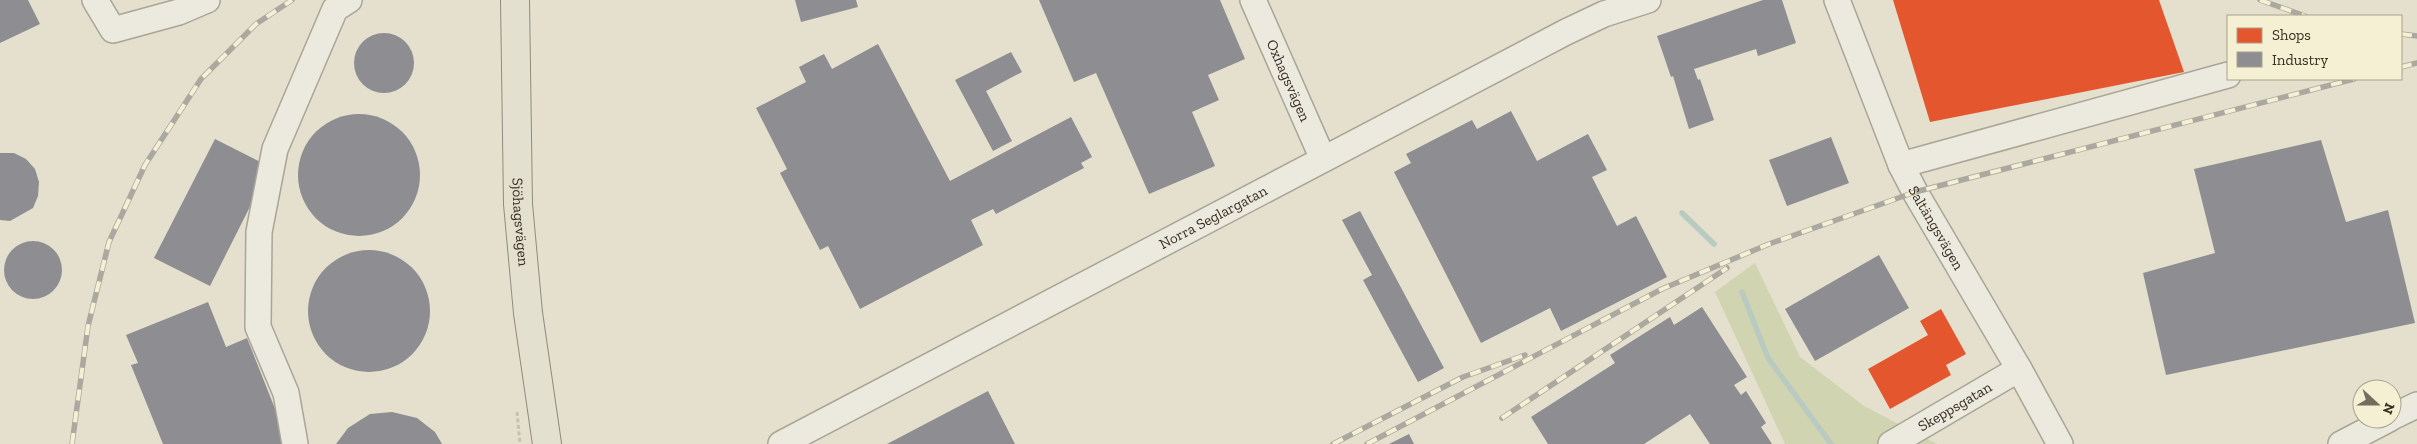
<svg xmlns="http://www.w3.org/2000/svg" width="2417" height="444" viewBox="0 0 2417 444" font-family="'Zilla Slab',serif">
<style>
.green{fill:#d0d4b0}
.shops{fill:#e4572e}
.industry{fill:#8d8d92}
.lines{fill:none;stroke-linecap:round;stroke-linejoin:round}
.stream{stroke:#b9cac1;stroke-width:5.5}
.minor-casing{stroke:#a9a597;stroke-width:28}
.major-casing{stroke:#8f8a7d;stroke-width:30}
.path{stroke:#c5c1b5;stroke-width:3;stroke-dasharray:4 2.5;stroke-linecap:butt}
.minor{stroke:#ece9df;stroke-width:25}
.major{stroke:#e4e0d0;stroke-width:28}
.rail-casing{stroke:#aba99f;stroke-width:5.5}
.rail{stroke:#f5efd4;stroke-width:4;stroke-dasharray:11;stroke-linecap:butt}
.labels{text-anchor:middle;stroke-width:5;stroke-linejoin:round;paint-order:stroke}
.street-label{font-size:15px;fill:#382e1f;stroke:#f5efd4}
</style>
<rect width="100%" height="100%" fill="#e4e0cd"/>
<path class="green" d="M 1755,263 L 1800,357 L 1864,406 L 1937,444 L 1785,444 L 1715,292 Z"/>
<g class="shops">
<path d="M 1893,0 L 2159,0 L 2184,72 L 1930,122 Z"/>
<path d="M 1941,309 L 1966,354 L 1946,365 L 1951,375 L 1890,409 L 1868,369 L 1928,335 L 1920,321 Z"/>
</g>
<g class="industry">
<path d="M 0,0 L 28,0 L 40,24 L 0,43 Z"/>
<path d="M 795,0 L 856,0 L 858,7 L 801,22 Z"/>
<path d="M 1039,0 L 1220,0 L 1245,59 L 1208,75 L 1219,100 L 1192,112 L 1215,166 L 1149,194 L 1096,73 L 1074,82 Z"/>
<path d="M 1763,0 L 1782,0 L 1796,43 L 1758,56 L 1756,49 L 1694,69 L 1698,80 L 1700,79 L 1714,120 L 1689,129 L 1673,76 L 1671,77 L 1657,36 Z"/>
<circle cx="384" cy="63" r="30"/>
<path d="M 878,44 L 950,181 L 1071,117 L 1092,157 L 1081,163 L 1084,168 L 996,214 L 993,209 L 971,220 L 983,245 L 860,309 L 828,246 L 820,250 L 780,173 L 787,169 L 756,108 L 806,82 L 799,67 L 824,54 L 832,69 Z"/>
<path d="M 1011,52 L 1022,72 L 986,91 L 1012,141 L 993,151 L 955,80 Z"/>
<path d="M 1511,111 L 1537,161 L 1588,134 L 1607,170 L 1592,177 L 1617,226 L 1636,216 L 1667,277 L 1561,331 L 1550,308 L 1481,343 L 1394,172 L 1411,163 L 1406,154 L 1472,120 L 1477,129 Z"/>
<circle cx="359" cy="175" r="61"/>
<path d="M 1831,137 L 1849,183 L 1787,206 L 1769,160 Z"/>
<path d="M 215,139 L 270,167 L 210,286 L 154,258 Z"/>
<path d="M 2321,140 L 2346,222 L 2388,210 L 2415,323 L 2166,375 L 2143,273 L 2215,253 L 2194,169 Z"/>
<path d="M 0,153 L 14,153 L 26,159 L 35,169 L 39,182 L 38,196 L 33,208 L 10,221 L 0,220 Z"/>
<path d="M 1360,211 L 1444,368 L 1418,382 L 1363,280 L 1372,275 L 1342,220 Z"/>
<circle cx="33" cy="270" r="29"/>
<circle cx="369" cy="311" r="61"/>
<path d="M 1879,255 L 1909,308 L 1815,361 L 1785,309 Z"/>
<path d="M 208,302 L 226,347 L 247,338 L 289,444 L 163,444 L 131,365 L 138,363 L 126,335 Z"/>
<path d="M 1702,307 L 1747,377 L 1734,385 L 1741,395 L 1746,391 L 1766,423 L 1761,427 L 1772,444 L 1710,444 L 1690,414 L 1644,444 L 1548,444 L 1531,417 L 1615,363 L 1610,355 L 1670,317 L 1674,325 Z"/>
<path d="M 988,391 L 1015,444 L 887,444 Z"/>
<path d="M 392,412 L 417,418 L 435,432 L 442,444 L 336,444 L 348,428 L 370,414 Z"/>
<path d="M 1409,434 L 1414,444 L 1389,444 Z"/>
</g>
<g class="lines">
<g class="stream">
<path d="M 1682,213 L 1714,244"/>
<path d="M 1742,292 L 1768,358 L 1831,444"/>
</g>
<defs>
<g id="minor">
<path d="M 95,0 L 113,30 L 179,12 L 207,0"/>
<path id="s1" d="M 1253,0 L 1323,159"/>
<path id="s2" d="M 1837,0 L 1901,165 L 1915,192 L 2019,369 L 2060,444"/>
<path d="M 1901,165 L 2228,75"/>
<path d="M 2392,417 L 2417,405"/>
<path d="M 295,444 L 286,393 L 258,327 L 259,232 L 275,149 L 335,9 L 349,0"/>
<path id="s3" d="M 781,444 L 1566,32 L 1604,14 L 1648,0"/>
<path id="s4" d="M 1891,444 L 2019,369"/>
<path d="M 2341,444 L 2389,419"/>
</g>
<g id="major">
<path id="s5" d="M 515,0 L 518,204 L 528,313 L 547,444"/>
</g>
</defs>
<use href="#minor" class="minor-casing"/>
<use href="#major" class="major-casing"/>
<path class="path" d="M 517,412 L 520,444"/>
<use href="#minor" class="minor"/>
<use href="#major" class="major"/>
<defs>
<g id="rail">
<path d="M 2260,0 L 2305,16"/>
<path d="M 2401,34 L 2417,36"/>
<path d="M 2401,67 L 2417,63"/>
<path d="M 1502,418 L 1727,268"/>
<path d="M 72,444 L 88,326 L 109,242 L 145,165 L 201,79 L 256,24 L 292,0"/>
<path d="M 1333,444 L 1463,377 L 1525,355"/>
<path d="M 1367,444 L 1662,289 L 1769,244 L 1915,192 L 2354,79"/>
</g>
</defs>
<use href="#rail" class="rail-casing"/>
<use href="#rail" class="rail"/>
</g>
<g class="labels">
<g class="street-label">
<text dy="5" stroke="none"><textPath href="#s1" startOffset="88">Oxhagsvägen</textPath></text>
<text dy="5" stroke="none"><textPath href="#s3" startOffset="488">Norra Seglargatan</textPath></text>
<text dy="5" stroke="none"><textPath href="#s5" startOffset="222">Sjöhagsvägen</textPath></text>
<text dy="5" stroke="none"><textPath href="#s2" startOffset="249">Saltängsvägen</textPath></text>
<text dy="5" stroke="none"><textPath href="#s4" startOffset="74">Skeppsgatan</textPath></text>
</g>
</g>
<rect x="2227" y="15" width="175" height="65" fill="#f5efd4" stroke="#a9a28c"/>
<rect x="2237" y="28" width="25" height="15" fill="#e4572e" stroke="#a9a28c"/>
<text x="2272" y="40" font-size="15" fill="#382e1f">Shops</text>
<rect x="2237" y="52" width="25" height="15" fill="#8d8d92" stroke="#a9a28c"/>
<text x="2272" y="65" font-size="15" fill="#382e1f">Industry</text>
<g transform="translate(2377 404) rotate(111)"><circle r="24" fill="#f5efd4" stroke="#a9a28c"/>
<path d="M0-4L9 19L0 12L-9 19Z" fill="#746c5c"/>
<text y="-8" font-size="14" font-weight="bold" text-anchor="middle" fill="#382e1f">N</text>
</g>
</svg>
